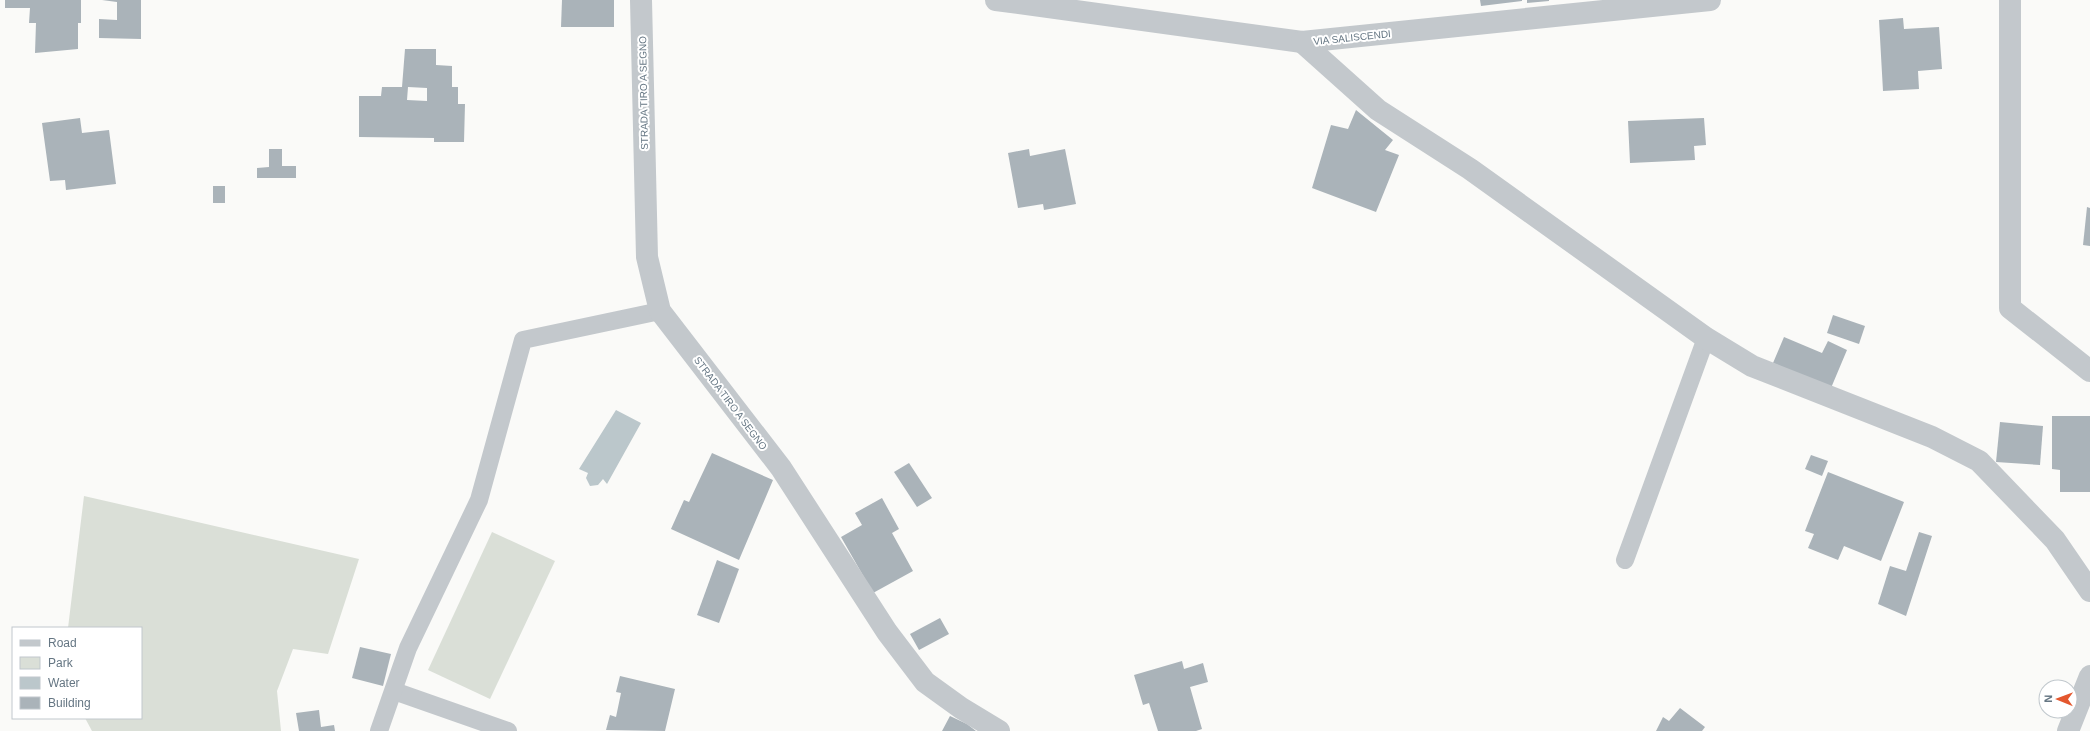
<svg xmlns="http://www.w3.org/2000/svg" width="2090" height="731" viewBox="0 0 2090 731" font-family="Arial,sans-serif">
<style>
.green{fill:#dadfd7}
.water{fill:#bbc7cb}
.building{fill:#aab3b9;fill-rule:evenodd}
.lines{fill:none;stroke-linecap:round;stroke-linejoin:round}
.service{stroke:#c3c8cc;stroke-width:18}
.minor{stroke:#c3c8cc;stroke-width:22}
.labels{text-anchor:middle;stroke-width:4;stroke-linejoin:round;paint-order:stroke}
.street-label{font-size:10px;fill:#657683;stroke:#fff}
</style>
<rect width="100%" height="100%" fill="#fafaf8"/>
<g class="green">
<path d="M 84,496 L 359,559 L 328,654 L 293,649 L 277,691 L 281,731 L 92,731 L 85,718 L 141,718 L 141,628 L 68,628 Z"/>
<path d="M 492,532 L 555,561 L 490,699 L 428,670 Z"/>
</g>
<path class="water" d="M 616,410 L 641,423 L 607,484 L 603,479 L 598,485 L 590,486 L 586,478 L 588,473 L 579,469 Z"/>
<g class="building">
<path d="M 5,0 L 81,0 L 81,23 L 78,23 L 78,49 L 35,53 L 36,23 L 29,23 L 30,8 L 5,8 Z"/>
<path d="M 102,0 L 141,0 L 141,39 L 99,38 L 99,19 L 117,20 L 117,2 Z"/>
<path d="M 562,0 L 614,0 L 614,27 L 561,27 Z"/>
<path d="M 1480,0 L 1522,0 L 1522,1 L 1481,6 Z"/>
<path d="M 1527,0 L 1549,0 L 1549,1 L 1527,3 Z"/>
<path d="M 1903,18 L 1904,29 L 1939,27 L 1942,69 L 1918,71 L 1919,89 L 1883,91 L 1879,20 Z"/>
<path d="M 405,49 L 436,49 L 436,65 L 452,66 L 452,87 L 458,87 L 458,104 L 465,104 L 464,142 L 434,142 L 434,138 L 359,137 L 359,96 L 381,96 L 382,87 L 402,87 ZM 408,87 L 427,88 L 427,101 L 407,100 Z"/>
<path d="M 1356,110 L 1393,140 L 1385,150 L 1399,155 L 1376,212 L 1312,188 L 1331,125 L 1348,129 Z"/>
<path d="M 80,118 L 82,133 L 109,130 L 116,184 L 66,190 L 65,180 L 50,181 L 42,123 Z"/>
<path d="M 1704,118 L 1706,145 L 1694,146 L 1695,160 L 1630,163 L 1628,121 Z"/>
<path d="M 269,149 L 282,149 L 282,166 L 296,166 L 296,178 L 257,178 L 257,168 L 269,167 Z"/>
<path d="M 1029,149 L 1030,156 L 1065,149 L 1076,204 L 1044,210 L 1043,204 L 1018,208 L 1008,153 Z"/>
<rect x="213" y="186" width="12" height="17"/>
<path d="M 2087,207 L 2090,208 L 2090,246 L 2083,245 Z"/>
<path d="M 1833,315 L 1865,326 L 1859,344 L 1827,333 Z"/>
<path d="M 1784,337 L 1822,353 L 1828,341 L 1847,350 L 1831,388 L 1773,363 Z"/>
<path d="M 2052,416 L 2090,416 L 2090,492 L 2060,492 L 2060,470 L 2052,469 Z"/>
<path d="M 2000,422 L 2043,426 L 2040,465 L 1996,462 Z"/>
<path d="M 712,453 L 773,480 L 739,560 L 671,529 L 684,500 L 689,502 Z"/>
<path d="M 1811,455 L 1828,461 L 1822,476 L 1805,469 Z"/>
<path d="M 909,463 L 932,498 L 917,507 L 894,472 Z"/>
<path d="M 1828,472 L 1904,502 L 1881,561 L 1844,546 L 1838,560 L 1808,548 L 1814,534 L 1805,531 Z"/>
<path d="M 882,498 L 899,529 L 892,533 L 913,571 L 873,593 L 841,537 L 862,525 L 855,513 Z"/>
<path d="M 1919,532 L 1932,536 L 1906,616 L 1878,604 L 1890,566 L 1906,571 Z"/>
<path d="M 717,560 L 739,569 L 719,623 L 697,615 Z"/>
<path d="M 940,618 L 949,634 L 919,650 L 910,634 Z"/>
<path d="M 360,647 L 391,654 L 383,686 L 352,678 Z"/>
<path d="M 1182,661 L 1184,669 L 1203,663 L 1208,682 L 1190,687 L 1202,729 L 1196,731 L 1158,731 L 1149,703 L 1143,705 L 1134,675 Z"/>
<path d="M 620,676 L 675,689 L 665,731 L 606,730 L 610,715 L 616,717 L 621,693 L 616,692 Z"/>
<path d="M 1680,708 L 1705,727 L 1702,731 L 1656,731 L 1663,717 L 1669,721 Z"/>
<path d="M 319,710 L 321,727 L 334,725 L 335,731 L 299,731 L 296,713 Z"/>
<path d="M 950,716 L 967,724 L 976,731 L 942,731 Z"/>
</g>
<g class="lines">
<g class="service">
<path d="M 1625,560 L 1706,338"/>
<path d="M 394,691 L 508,731"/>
<path d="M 379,731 L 408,648 L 479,500 L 523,340 L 660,311"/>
</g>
<g class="minor">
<path d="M 641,0 L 647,257 L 660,311 L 781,468 L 887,632 L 925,682 L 961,708 L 999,731"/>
<path d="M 996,0 L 1302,42 L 1710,0"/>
<path d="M 2010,0 L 2010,308 L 2090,371"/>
<path d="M 1302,42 L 1378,110 L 1470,169 L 1706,338 L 1752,366 L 1932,437 L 1979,461 L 2055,540 L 2090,591"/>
<path d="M 2068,731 L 2090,676"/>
</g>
</g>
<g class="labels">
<g class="street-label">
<text transform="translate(1352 37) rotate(-6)" y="4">VIA SALISCENDI</text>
<text transform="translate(643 93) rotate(-91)" y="4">STRADA TIRO A SEGNO</text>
<text transform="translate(731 403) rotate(53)" y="4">STRADA TIRO A SEGNO</text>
</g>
</g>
<rect x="12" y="627" width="130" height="92" fill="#ffffff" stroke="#c1c8cd"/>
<rect x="20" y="640" width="20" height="6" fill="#c3c8cc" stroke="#c1c8cd"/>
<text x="48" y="647" font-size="12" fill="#657683">Road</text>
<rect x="20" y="657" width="20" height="12" fill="#dadfd7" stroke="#c1c8cd"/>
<text x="48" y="667" font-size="12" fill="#657683">Park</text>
<rect x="20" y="677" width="20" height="12" fill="#bbc7cb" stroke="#c1c8cd"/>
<text x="48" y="687" font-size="12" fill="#657683">Water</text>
<rect x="20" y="697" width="20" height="12" fill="#aab3b9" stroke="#c1c8cd"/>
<text x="48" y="707" font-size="12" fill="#657683">Building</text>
<g transform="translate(2058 699) rotate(271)"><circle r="19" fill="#ffffff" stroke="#c1c8cd"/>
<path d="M0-3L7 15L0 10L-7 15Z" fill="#e4572e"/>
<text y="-6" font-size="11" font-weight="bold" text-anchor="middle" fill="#657683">N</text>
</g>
</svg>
